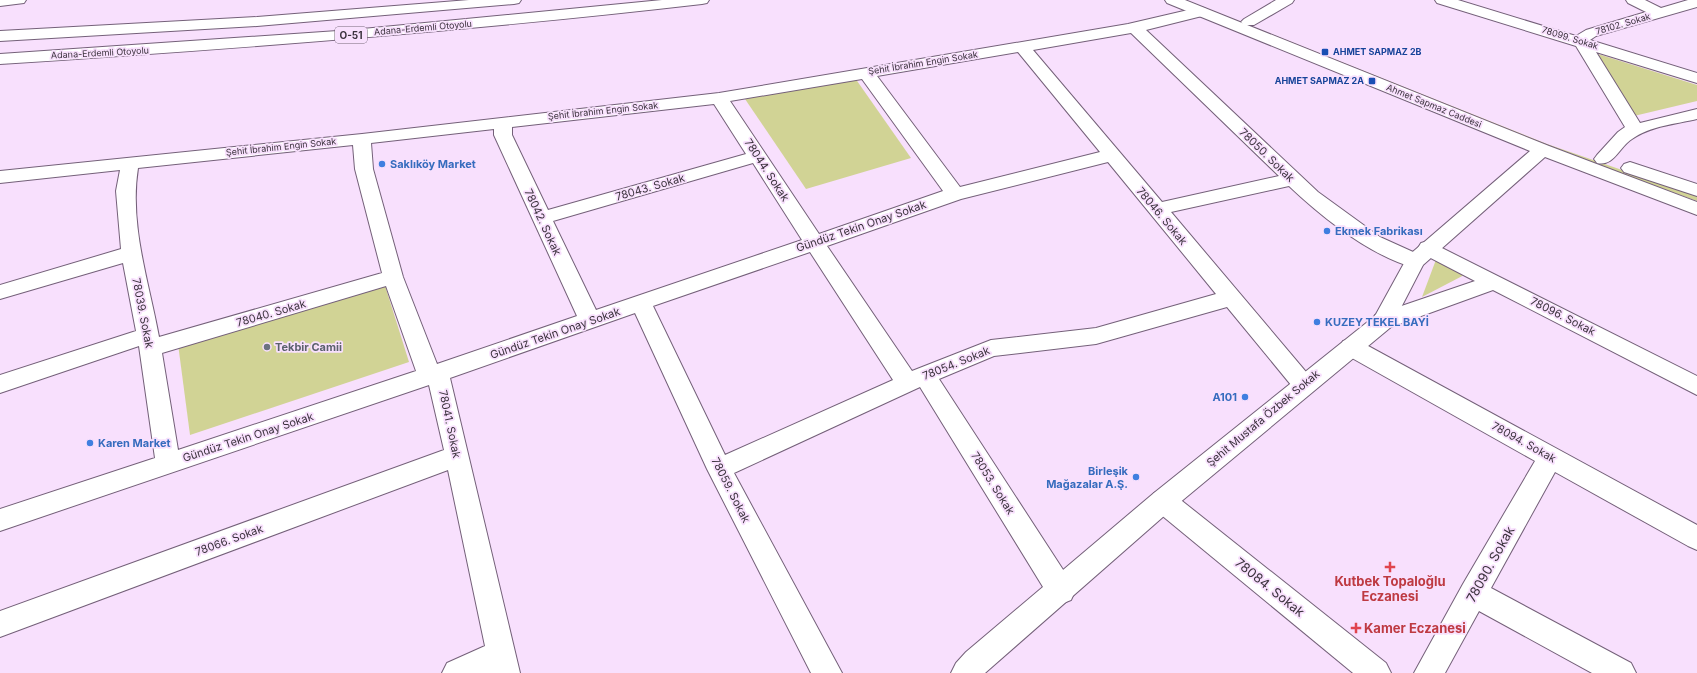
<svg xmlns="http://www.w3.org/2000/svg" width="1697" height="673" viewBox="0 0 1697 673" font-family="Inter,sans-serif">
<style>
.green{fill:#d1d395}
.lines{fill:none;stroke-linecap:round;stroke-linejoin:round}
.minor-casing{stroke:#746079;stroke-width:2}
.major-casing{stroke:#746079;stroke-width:2}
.highway-casing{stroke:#746079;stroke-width:2}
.minor{fill:#fff;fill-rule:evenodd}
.major{fill:#fff;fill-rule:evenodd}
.highway{fill:#fff;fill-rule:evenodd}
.transit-dot{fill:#1a4fb4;stroke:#f8e0fd;stroke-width:1.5}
.shop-dot{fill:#3f7fe0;stroke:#f8e0fd;stroke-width:1.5}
.worship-dot{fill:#6b7280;stroke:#f8e0fd;stroke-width:1.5}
.health-dot{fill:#e0444e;stroke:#f8e0fd;stroke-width:1.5}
.labels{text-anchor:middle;stroke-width:3.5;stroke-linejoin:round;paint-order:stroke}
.far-street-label{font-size:9px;fill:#3b323d;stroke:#f8e0fd}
.far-transit-label{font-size:9px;font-weight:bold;fill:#164399;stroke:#f8e0fd;text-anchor:start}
.shield{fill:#f8e0fd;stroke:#746677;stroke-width:1}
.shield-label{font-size:10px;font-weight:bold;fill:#3b323d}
.street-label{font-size:11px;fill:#3b323d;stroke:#f8e0fd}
.shop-label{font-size:11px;font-weight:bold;fill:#366cbe;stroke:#f8e0fd;text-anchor:start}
.worship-label{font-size:11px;font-weight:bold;fill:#5b616d;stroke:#f8e0fd;text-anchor:start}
.near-street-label{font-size:13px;fill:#3b323d;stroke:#f8e0fd}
.near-health-label{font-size:13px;font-weight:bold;fill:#be3a42;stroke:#f8e0fd}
</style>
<rect width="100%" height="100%" fill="#f8e0fd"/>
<g class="green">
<path d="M 1181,0 L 1186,0 L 1547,144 L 1697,196 L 1697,201 L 1545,146 Z"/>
<path d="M 1598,54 L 1697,85 L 1697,101 L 1634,116 Z"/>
<path d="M 855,78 L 911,158 L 806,189 L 745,99 Z"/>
<path d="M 1437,257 L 1470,272 L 1422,297 Z"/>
<path d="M 383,279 L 409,362 L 190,435 L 178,344 Z"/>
</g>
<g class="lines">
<defs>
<g id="minor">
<path d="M 1276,0 L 1294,0 L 1292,3 L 1254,25 L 1244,25 L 1241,22 L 1244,19 Z"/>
<path d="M 1435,0 L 1458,0 L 1576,36 L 1586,30 L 1646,12 L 1628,3 L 1626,0 L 1645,0 L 1661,8 L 1688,0 L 1697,0 L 1697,7 L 1596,36 L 1590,40 L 1697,73 L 1697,83 L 1596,52 L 1640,123 L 1697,109 L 1697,119 C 1676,124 1650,126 1632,139 C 1619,147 1614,167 1597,163 L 1594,159 L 1597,155 L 1618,132 L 1625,127 L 1576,46 L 1437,3 Z"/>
<path d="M 1201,7 L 1206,9 L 1209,12 L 1206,15 L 1146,30 L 1318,192 L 1380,237 L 1422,256 L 1425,261 L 1422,266 L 1415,268 C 1369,255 1323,218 1289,186 L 1171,212 L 1312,379 L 1316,385 L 1312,391 L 1304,394 L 1296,391 L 1227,307 L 1096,344 L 994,356 L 939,379 L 1071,582 L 1075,591 L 1071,600 L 1061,604 L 1051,600 L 920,387 L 734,473 L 842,673 L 811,673 L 707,469 L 635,313 L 450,378 L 520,673 L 442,673 L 447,663 L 485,646 L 448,470 L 0,637 L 0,611 L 444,450 L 429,385 L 0,531 L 0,509 L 155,458 L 139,346 L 0,393 L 0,375 L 136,331 L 123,263 L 0,299 L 0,285 L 121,249 L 116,191 L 120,170 L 0,183 L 0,171 L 362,134 L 719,93 L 1128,24 ZM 1131,33 L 1279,176 L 1162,202 L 1033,50 ZM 1018,52 L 1100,152 L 960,187 L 877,76 ZM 862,79 L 943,191 L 819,234 L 730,101 ZM 714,104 L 746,154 L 548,210 L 512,135 L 512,127 ZM 494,129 L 494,135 L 577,316 L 437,364 L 403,277 L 373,169 L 371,143 ZM 353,145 L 355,169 L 382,273 L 159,337 C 149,282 129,225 138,168 ZM 1108,162 L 1216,294 L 1096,328 L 991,340 L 912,371 L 827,246 L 961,199 ZM 753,163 L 802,240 L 596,310 L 553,221 ZM 810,252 L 893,380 L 725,455 L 653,306 ZM 386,286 L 416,371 L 178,450 L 162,353 Z"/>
<path d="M 1428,241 L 1697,376 L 1697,395 L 1493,290 L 1391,327 L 1383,329 L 1375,327 L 1372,321 L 1375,315 L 1475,281 L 1421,253 L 1418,248 L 1421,243 Z"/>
<path d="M 1351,339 L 1359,341 L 1697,525 L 1697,550 L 1688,546 L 1555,472 L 1491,588 L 1631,663 L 1636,673 L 1592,673 L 1479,611 L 1445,673 L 1414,673 L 1463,584 L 1535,461 L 1343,353 L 1340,347 L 1343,341 Z"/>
<path d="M 1163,490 L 1172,493 L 1386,663 L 1391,673 L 1353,673 L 1154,509 L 1150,501 L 1154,493 Z"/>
</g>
<g id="major">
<path d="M 0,0 L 26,0 L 24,3 L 0,6 Z"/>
<path d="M 1165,0 L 1185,0 L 1549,146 L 1697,202 L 1697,215 L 1545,157 L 1423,265 L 1391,327 L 1172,509 L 985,673 L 951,673 L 956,663 L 966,652 L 1154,493 L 1375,316 L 1408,256 L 1530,151 L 1167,3 Z"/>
<path d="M 1630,162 L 1697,184 L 1697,196 L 1624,172 L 1621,168 L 1624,164 Z"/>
</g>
<g id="highway">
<path d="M 469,0 L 521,0 L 519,3 L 514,4 L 257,26 L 0,41 L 0,31 L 257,17 Z"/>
<path d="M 662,0 L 709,0 L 707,3 L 702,4 C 468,31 235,49 0,64 L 0,54 L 352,30 Z"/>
</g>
</defs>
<use href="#minor" class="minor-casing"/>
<use href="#major" class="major-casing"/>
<use href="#highway" class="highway-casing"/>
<use href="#minor" class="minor"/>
<use href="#major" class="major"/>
<use href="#highway" class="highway"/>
</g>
<g class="transit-dot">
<rect x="1321" y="48" width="8" height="8" rx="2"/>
<rect x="1368" y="77" width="8" height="8" rx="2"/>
</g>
<g class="shop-dot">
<circle cx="382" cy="164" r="4"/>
<circle cx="1327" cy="231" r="4"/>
<circle cx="1317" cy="322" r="4"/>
<circle cx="1245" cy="397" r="4"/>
<circle cx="90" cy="443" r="4"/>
<circle cx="1136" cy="477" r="4"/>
</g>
<circle class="worship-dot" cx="267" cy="347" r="4"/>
<g class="health-dot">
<path d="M1388 561h4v4h4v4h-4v4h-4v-4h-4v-4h4z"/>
<path d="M1354 622h4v4h4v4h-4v4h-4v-4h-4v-4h4z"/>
</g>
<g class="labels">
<g class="far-street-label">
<text transform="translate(1623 24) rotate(-16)" y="3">78102. Sokak</text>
<text transform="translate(423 28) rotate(-5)" y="3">Adana-Erdemli Otoyolu</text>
<text transform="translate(1570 38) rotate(17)" y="3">78099. Sokak</text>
<text transform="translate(100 53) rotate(-3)" y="3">Adana-Erdemli Otoyolu</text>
<text transform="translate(923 63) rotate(-9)" y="3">Şehit İbrahim Engin Sokak</text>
<text transform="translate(1434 106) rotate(22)" y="3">Ahmet Sapmaz Caddesi</text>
<text transform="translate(603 111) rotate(-6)" y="3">Şehit İbrahim Engin Sokak</text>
<text transform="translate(281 147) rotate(-6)" y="3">Şehit İbrahim Engin Sokak</text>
</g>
<g class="far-transit-label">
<text x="1333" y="55">AHMET SAPMAZ 2B</text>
<text x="1364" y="84" text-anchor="end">AHMET SAPMAZ 2A</text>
</g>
<rect class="shield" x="335" y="27" width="32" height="16" rx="3"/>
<g class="shield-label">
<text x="351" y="39">O-51</text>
</g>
<g class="street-label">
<text transform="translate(1267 155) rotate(44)" y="4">78050. Sokak</text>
<text transform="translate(767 170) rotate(57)" y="4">78044. Sokak</text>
<text transform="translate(650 187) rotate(-16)" y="4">78043. Sokak</text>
<text transform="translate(1162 216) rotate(50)" y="4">78046. Sokak</text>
<text transform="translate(543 222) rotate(65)" y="4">78042. Sokak</text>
<text transform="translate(861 226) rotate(-19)" y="4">Gündüz Tekin Onay Sokak</text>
<text transform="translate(143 313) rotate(79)" y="4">78039. Sokak</text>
<text transform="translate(271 313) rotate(-16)" y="4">78040. Sokak</text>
<text transform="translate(1563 316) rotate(27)" y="4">78096. Sokak</text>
<text transform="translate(555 333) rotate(-19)" y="4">Gündüz Tekin Onay Sokak</text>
<text transform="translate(956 363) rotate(-22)" y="4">78054. Sokak</text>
<text transform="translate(1263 418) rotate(-40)" y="4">Şehit Mustafa Özbek Sokak</text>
<text transform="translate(450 424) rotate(78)" y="4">78041. Sokak</text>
<text transform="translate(248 437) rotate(-18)" y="4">Gündüz Tekin Onay Sokak</text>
<text transform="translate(1524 442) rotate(29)" y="4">78094. Sokak</text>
<text transform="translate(993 483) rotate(58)" y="4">78053. Sokak</text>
<text transform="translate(731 490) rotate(63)" y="4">78059. Sokak</text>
<text transform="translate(229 540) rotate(-20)" y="4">78066. Sokak</text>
</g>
<g class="shop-label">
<text x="390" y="168">Saklıköy Market</text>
<text x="1335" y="235">Ekmek Fabrikası</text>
<text x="1325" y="326">KUZEY TEKEL BAYİ</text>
<text x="1237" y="401" text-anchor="end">A101</text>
<text x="98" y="447">Karen Market</text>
<text x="1128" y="475" text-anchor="end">Birleşik<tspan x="1128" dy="13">Mağazalar A.Ş.</tspan></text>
</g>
<g class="worship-label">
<text x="275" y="351">Tekbir Camii</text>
</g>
<g class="near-street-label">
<text transform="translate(1490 564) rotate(-61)" y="5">78090. Sokak</text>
<text transform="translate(1270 587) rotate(39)" y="5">78084. Sokak</text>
</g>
<g class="near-health-label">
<text x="1390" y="586">Kutbek Topaloğlu<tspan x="1390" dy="15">Eczanesi</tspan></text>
<text x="1364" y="633" text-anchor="start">Kamer Eczanesi</text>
</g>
</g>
</svg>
